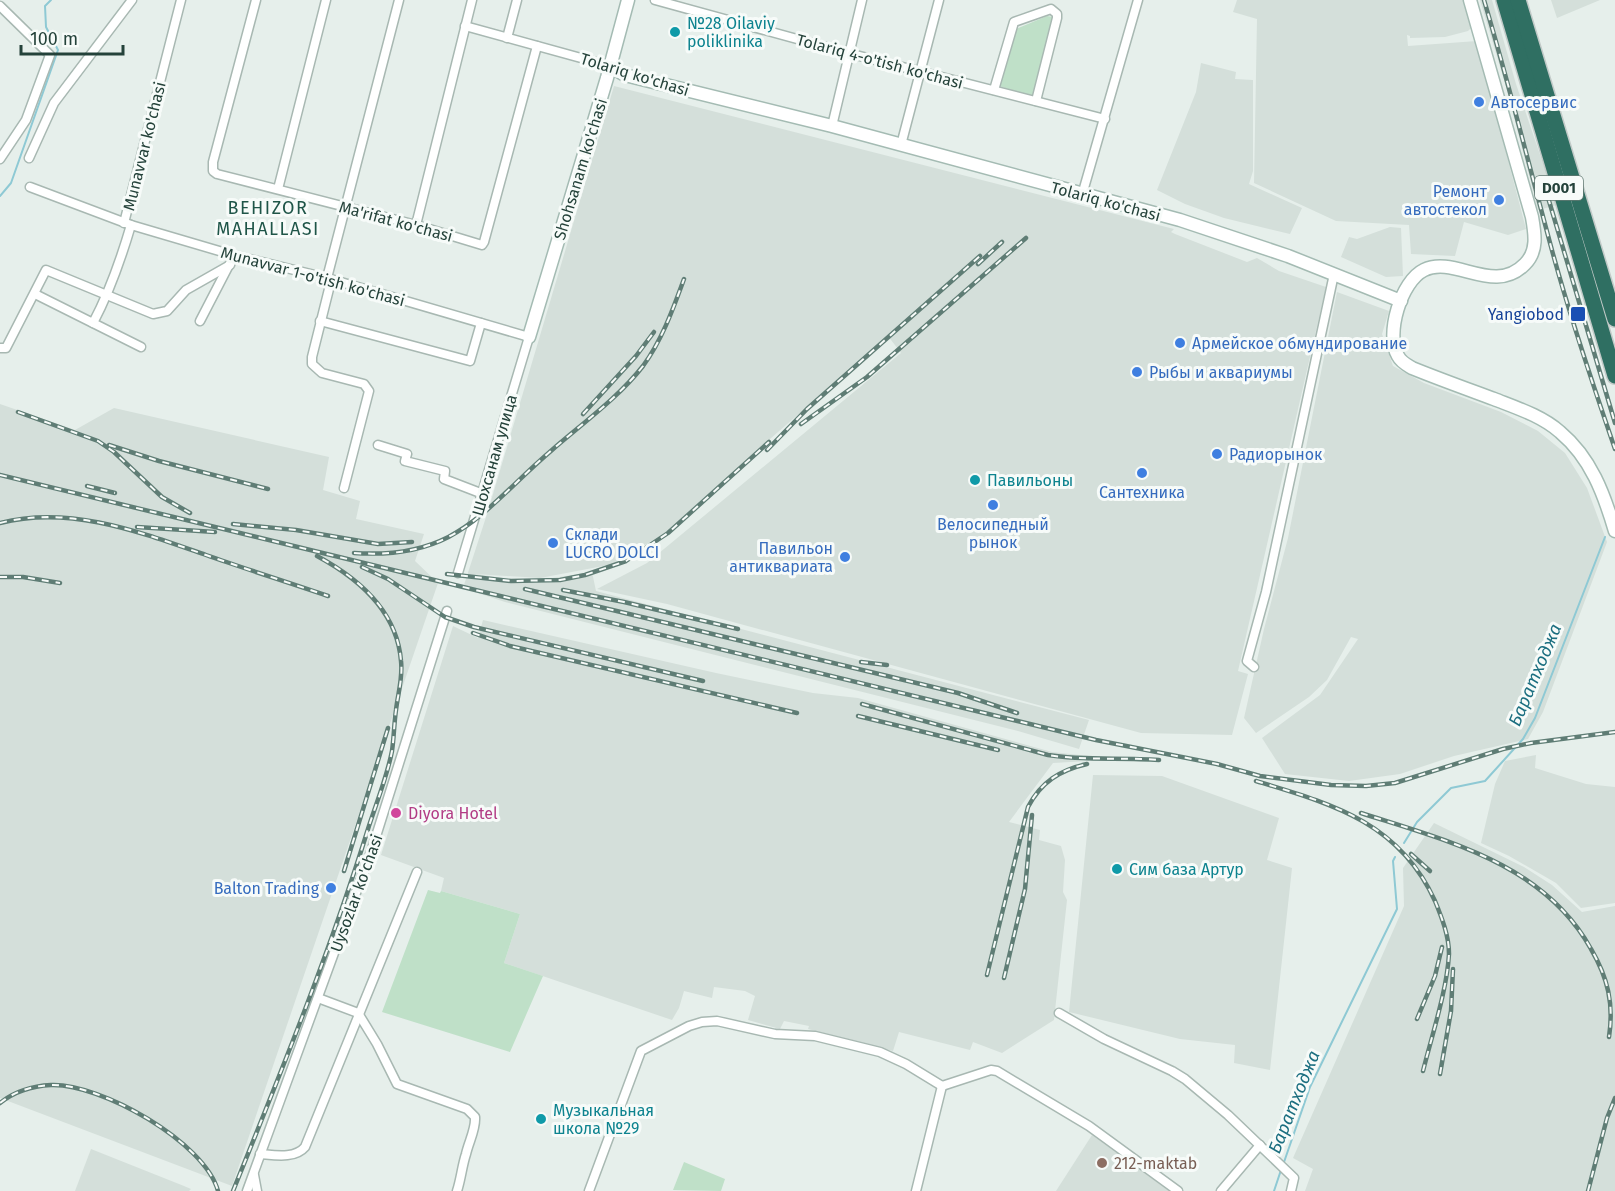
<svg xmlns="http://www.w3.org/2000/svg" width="1615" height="1191" viewBox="0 0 1615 1191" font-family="'Fira Sans',sans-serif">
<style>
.built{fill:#d4dfda}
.green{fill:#bfe0c8}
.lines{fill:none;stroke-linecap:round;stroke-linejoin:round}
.stream{stroke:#8ec9d4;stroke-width:2}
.street-casing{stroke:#a8b8b2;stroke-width:11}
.secondary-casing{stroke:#a4bbb3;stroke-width:15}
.highway-casing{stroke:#c2cac8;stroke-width:18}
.street{stroke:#fff;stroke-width:8}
.secondary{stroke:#fff;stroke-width:12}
.highway{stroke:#2f6f62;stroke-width:15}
.rail-casing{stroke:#5f7d75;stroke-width:4.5}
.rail{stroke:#f7fbf9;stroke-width:2;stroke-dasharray:7;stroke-linecap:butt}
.culture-dot{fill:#0f9aa8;stroke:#f7fbf9;stroke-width:2}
.shop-dot{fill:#3f7fe0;stroke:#f7fbf9;stroke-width:2}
.transit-dot{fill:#1a4fb4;stroke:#f7fbf9;stroke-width:2}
.hotel-dot{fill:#d1479c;stroke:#f7fbf9;stroke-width:2}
.education-dot{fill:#8d6e63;stroke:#f7fbf9;stroke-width:2}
.labels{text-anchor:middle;stroke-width:6;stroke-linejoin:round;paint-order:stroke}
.shield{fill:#f7fbf9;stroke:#637a73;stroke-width:1.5}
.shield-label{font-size:15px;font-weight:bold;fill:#24423a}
.culture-label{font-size:16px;fill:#0d838f;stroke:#f7fbf9;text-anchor:start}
.street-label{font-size:16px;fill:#24423a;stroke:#f7fbf9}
.shop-label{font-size:16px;fill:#366cbe;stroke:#f7fbf9;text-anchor:start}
.transit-label{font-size:16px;fill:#164399;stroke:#f7fbf9;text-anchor:end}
.hotel-label{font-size:16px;fill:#b23c85;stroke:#f7fbf9;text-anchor:start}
.education-label{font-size:16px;fill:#785e54;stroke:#f7fbf9;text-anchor:start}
.neighbourhood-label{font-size:18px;letter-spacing:1.5px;fill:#1f5548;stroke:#f7fbf9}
.water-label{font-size:18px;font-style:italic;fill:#1c6f80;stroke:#f7fbf9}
</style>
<rect width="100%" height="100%" fill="#e6efeb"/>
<g class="built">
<path d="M 1237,0 L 1464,0 L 1472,27 L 1468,31 L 1445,37 L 1410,38 L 1410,36 L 1407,35 L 1408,46 L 1477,41 L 1526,229 L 1508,235 L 1464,222 L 1455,256 L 1411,254 L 1409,225 L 1336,221 L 1254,183 L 1257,19 L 1233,12 Z"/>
<path d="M 1480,0 L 1492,0 L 1516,84 L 1557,205 L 1538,210 L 1507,90 Z"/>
<path d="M 1551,0 L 1600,0 L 1557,18 Z"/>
<path d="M 1201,63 L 1236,72 L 1235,79 L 1253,80 L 1253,171 L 1249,184 L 1302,208 L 1290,234 L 1224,218 L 1185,204 L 1157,190 L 1196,92 Z"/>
<path d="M 614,86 L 1174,229 L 1171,232 L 1175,234 L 1247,262 L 1257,258 L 1279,271 L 1326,287 L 1238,671 L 1248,674 L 1232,735 L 1141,733 L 667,604 L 597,589 L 647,563 L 901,353 L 888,336 L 754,453 L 676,526 L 614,564 L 540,578 L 475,574 L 516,580 L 546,579 L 592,572 L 596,591 L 1089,720 L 1079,749 L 1018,731 L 505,602 L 463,588 L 488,511 Z"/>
<path d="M 1390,227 L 1401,228 L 1403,276 L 1386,277 L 1341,257 L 1349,237 L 1357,239 Z"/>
<path d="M 1337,292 L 1389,311 L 1382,334 L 1393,366 L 1424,383 L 1501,412 L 1538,431 L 1565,453 L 1587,488 L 1607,542 L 1543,712 L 1528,739 L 1454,756 L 1400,774 L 1349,781 L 1285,774 L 1262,738 L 1320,695 L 1358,639 L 1351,637 L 1327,680 L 1309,697 L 1256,733 L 1244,718 L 1264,629 L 1288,538 Z"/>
<path d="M 0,404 L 75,430 L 114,408 L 329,457 L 323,490 L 360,501 L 356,519 L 424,534 L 415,561 L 438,583 L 232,1186 L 0,1098 Z"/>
<path d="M 483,620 L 716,673 L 813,693 L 858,698 L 1052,752 L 1089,756 L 1089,761 L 1053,763 L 1009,822 L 1040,830 L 1039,840 L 1061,846 L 1065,860 L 1063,892 L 1067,900 L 1054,1020 L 1002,1053 L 973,1042 L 970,1050 L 899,1032 L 893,1051 L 808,1029 L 809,1026 L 784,1021 L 780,1029 L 748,1020 L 755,996 L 745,991 L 714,987 L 712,998 L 684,991 L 679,1008 L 672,1020 L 504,963 L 520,914 L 441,891 L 444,878 L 381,855 L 453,626 L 478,638 Z"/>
<path d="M 1536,755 L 1535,768 L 1586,784 L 1615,787 L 1615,903 L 1581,908 L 1556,883 L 1509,856 L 1481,843 L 1495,784 L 1505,761 Z"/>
<path d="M 1093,775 L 1162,776 L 1279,818 L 1267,860 L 1292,868 L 1270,1070 L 1234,1063 L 1235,1045 L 1180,1039 L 1069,1012 Z"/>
<path d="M 1434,823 L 1524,867 L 1552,885 L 1582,912 L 1615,906 L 1615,1191 L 1305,1191 L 1313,1169 L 1293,1158 L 1404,906 L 1403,868 Z"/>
<path d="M 1092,1135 L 1169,1191 L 1056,1191 Z"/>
<path d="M 91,1149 L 184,1186 L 191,1189 L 189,1191 L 75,1191 Z"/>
</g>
<g class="green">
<path d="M 1047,16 L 1054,17 L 1033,97 L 999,86 L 1016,29 Z"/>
<path d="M 428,890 L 440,893 L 441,891 L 520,914 L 504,963 L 543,976 L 510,1052 L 382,1012 Z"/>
<path d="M 684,1162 L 725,1179 L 721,1191 L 673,1190 Z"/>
</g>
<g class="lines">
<g class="stream">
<path d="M 0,196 L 11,183 L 58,50 L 46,27 L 45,6 L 51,0"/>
<path d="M 1404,843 L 1417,822 L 1451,788 L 1485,781 L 1523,739 L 1535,718 L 1605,537"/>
<path d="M 1283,1165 L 1310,1087 L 1397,909 L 1393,861 L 1395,857"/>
<path d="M 1274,1191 L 1281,1170"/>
</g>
<defs>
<g id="street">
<path d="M 256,0 L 213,162 L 213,171 L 217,174 L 416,225 L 482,245 L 484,242 L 537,46"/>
<path d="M 655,0 L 848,53 L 1105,119"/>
<path d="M 0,6 L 50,55 L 26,120 L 0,159"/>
<path d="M 465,26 L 610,66"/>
<path d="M 507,38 L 517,0"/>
<path d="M 994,90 L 1014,22 L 1051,9 L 1057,14 L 1057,18 L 1036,101"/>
<path d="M 832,126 L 862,0"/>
<path d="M 901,145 L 939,0"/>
<path d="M 29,158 L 54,103 L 132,0"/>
<path d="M 30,187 L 131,225 L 233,255 L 327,278 L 529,337 L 458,573"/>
<path d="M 278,189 L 326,0"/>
<path d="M 1082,195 L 1138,0"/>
<path d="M 124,223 L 181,0"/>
<path d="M 416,225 L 472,0"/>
<path d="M 35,294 L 141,347"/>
<path d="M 200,321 L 229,265"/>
<path d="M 320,321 L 470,361 L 481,323"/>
<path d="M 93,323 C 110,291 121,259 131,225"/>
<path d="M 0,348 L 6,348 L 46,270 L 153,314 L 167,311 L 186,290 L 230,265 L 233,255"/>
<path d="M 378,445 L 407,454 L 405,461 L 445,471 L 444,479 L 483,494"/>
<path d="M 344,488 L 369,391 L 364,384 L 322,373 L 312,364 L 312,357 L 330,285 L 327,278 L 399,0"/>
<path d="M 1254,667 L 1247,661 L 1266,592 L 1334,274"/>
<path d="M 318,998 L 358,1013 L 377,1044 L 397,1084 L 467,1109 L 475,1117 C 476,1129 469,1141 466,1154 C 462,1166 461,1179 457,1191"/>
<path d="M 1059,1013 L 1104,1039 L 1172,1071 L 1185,1079 L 1228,1115 L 1294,1178 L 1291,1191"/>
<path d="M 942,1086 L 991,1070 L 997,1071 L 1089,1126 L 1178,1191"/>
<path d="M 260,1154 C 274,1155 295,1159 305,1147 L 417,872"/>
<path d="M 254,1175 L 257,1191"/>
<path d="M 247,1191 L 372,849 L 447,611"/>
<path d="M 589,1191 L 641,1051 L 689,1026 L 702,1022 L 717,1021 L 775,1034 L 815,1036 L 880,1052 L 906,1064 L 942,1086"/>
<path d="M 916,1191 L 942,1086"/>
<path d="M 1221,1191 L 1260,1145"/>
</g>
<g id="secondary">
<path d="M 1470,0 L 1532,217 C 1535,234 1538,251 1525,264 C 1494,296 1455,255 1424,270 C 1401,281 1385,335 1398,356 C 1401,362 1407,365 1412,368 C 1439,379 1467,389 1494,399 C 1517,408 1542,416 1560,432 C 1591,458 1604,494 1615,531"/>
<path d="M 610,66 L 625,75 L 832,126 L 1180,220 L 1288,256 L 1401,301"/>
<path d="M 529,337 L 607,78 L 628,0"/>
</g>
<g id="highway">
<path d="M 1504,0 L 1615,376"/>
<path d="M 1518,0 L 1615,319"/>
</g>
</defs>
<use href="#street" class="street-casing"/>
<use href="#secondary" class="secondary-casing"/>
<use href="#highway" class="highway-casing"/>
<use href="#street" class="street"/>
<use href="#secondary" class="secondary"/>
<use href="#highway" class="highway"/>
<defs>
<g id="rail">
<path d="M 1484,0 C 1509,84 1530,169 1553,254 C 1571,320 1593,385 1615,449"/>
<path d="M 1544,184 L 1615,423"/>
<path d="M 978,264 L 1002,242"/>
<path d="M 18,412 L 98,441 L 114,452 L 162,497 L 190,513"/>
<path d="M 583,414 L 636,356 L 654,332"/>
<path d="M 801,424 L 867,377 L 1026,238"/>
<path d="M 109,445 L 159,461 L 268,489"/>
<path d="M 767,450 L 807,409 L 980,256"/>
<path d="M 0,475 L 1096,740 L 1217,764 L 1260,776 L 1331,785 L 1366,786 L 1395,783 L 1503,749 L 1531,743 L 1615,732"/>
<path d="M 87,486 L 115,493"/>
<path d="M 0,523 C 70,505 140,532 206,555 C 246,569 287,582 328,596"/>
<path d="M 233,524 L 296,530 L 378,544 L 412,542"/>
<path d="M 137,527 L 215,532"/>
<path d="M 354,553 C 458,560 483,509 552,450 C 583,423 618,398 643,366 C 662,340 673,309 684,279"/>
<path d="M 362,567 L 388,579 L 445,617 L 474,627 L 703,681"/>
<path d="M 447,574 L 511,581 L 560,580 L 585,575 L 626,561 L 668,533 L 769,442"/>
<path d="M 0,577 L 23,577 L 60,583"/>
<path d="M 525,589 L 958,693 L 1017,713"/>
<path d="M 563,590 L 624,602 L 738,629"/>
<path d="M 473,633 L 510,646 L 797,713"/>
<path d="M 861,662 L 887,665"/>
<path d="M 862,704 L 1048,755 C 1085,761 1122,757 1159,760"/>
<path d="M 858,716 L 998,750"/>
<path d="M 1256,781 C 1332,804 1399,822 1435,901 C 1442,918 1449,936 1449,954 C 1447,990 1432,1035 1423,1071"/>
<path d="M 1361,813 C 1448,841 1544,864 1591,949 C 1608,978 1614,1004 1609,1037"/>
<path d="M 1411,854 L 1430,871"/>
<path d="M 344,871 L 388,728"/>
<path d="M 987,975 L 1028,807 C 1041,782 1060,770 1087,764"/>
<path d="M 1004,978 L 1025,889 L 1032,815"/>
<path d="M 1417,1019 L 1435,976 L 1442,947"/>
<path d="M 1440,1074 L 1451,1011 L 1453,969"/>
<path d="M 0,1103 C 15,1091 32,1086 51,1085 C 100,1083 205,1142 218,1191"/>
<path d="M 233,1191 C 281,1072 330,952 368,829 C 376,804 387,777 392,751 C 394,737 394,724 396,710 C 398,693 403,678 401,661 C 397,610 358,578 317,556"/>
<path d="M 1588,1191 L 1607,1118 L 1615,1098"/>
</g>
</defs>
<use href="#rail" class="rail-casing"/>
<use href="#rail" class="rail"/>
</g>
<g class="culture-dot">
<circle cx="675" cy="32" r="6"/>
<circle cx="975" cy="480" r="6"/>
<circle cx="1117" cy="869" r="6"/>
<circle cx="541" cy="1119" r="6"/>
</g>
<g class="shop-dot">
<circle cx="1479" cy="102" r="6"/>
<circle cx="1499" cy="200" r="6"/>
<circle cx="1180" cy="343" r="6"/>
<circle cx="1137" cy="372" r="6"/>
<circle cx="1217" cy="454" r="6"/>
<circle cx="1142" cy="473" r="6"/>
<circle cx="993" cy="505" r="6"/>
<circle cx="553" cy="543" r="6"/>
<circle cx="845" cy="557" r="6"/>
<circle cx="331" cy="888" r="6"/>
</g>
<rect class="transit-dot" x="1570" y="306" width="16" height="16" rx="3"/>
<circle class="hotel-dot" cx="396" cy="813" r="6"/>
<circle class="education-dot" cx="1102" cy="1163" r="6"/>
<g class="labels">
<rect class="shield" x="1535" y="176" width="48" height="24" rx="4.5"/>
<g class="shield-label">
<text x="1559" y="193">D001</text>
</g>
<g class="culture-label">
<text x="687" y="29">№28 Oilaviy<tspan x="687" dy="18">poliklinika</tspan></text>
<text x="987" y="486">Павильоны</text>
<text x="1129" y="875">Сим база Артур</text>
<text x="553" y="1116">Музыкальная<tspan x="553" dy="18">школа №29</tspan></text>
</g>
<g class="street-label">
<text transform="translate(880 61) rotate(15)" y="6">Tolariq 4-o'tish ko'chasi</text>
<text transform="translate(635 74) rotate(17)" y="6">Tolariq ko'chasi</text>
<text transform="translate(144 146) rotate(-76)" y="6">Munavvar ko'chasi</text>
<text transform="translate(580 169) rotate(-73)" y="6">Shohsanam ko'chasi</text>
<text transform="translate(1106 201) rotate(15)" y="6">Tolariq ko'chasi</text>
<text transform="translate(396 221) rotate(15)" y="6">Ma'rifat ko'chasi</text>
<text transform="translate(313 276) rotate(15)" y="6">Munavvar 1-o'tish ko'chasi</text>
<text transform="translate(494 455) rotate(-74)" y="6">Шохсанам улица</text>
<text transform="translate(356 893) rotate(-70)" y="6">Uysozlar ko'chasi</text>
</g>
<g class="shop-label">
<text x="1491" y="108">Автосервис</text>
<text x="1487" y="197" text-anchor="end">Ремонт<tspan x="1487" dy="18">автостекол</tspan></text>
<text x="1192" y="349">Армейское обмундирование</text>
<text x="1149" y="378">Рыбы и аквариумы</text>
<text x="1229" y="460">Радиорынок</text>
<text x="1142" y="498" text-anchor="middle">Сантехника</text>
<text x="993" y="530" text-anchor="middle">Велосипедный<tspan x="993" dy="18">рынок</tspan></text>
<text x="565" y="540">Склади<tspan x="565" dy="18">LUCRO DOLCI</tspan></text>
<text x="833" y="554" text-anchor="end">Павильон<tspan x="833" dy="18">антиквариата</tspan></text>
<text x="319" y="894" text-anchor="end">Balton Trading</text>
</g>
<g class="transit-label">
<text x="1564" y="320">Yangiobod</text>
</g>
<g class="hotel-label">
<text x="408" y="819">Diyora Hotel</text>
</g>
<g class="education-label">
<text x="1114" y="1169">212-maktab</text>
</g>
<g class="neighbourhood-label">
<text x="268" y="214">BEHIZOR<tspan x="268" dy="21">MAHALLASI</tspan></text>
</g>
<g class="water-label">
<text transform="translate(1535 675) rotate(-67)" y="6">Баратходжа</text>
<text transform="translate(1294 1102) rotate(-68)" y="6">Баратходжа</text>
</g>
</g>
<path d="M21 45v9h102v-9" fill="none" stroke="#24423a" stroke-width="3"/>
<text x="30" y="45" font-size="18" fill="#24423a" stroke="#f7fbf9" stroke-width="4.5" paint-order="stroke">100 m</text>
</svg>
